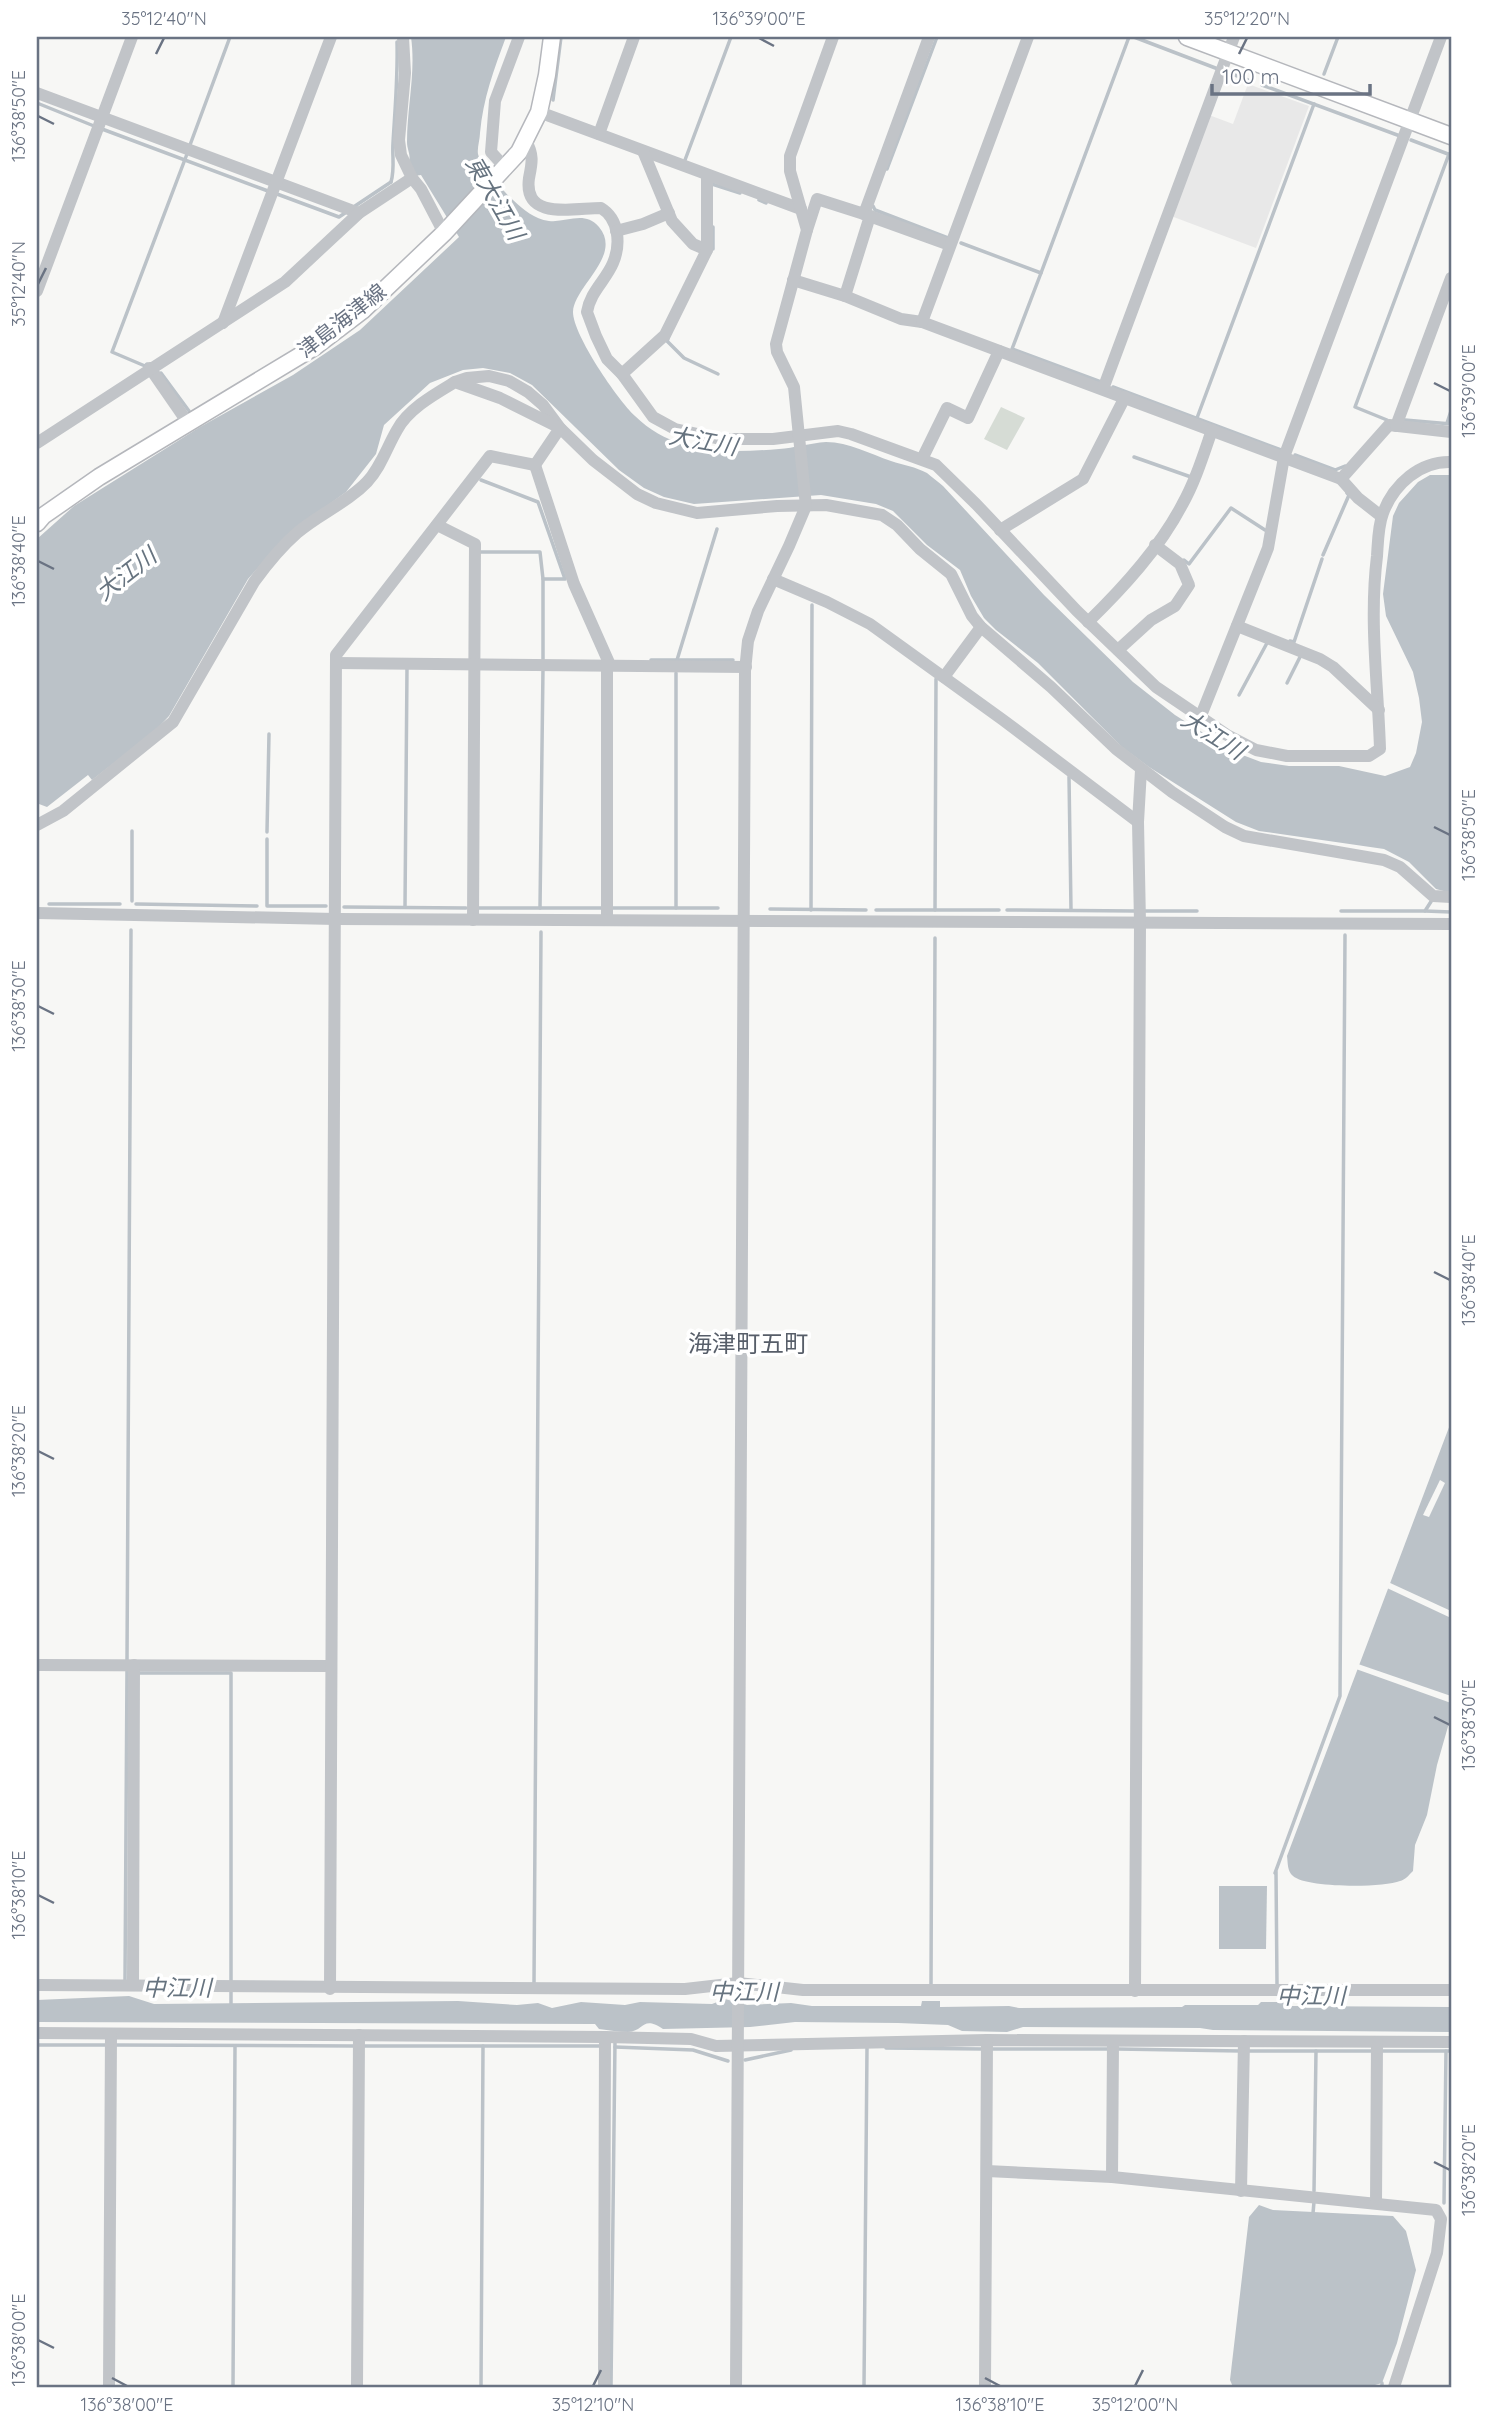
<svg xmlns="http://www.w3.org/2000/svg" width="1488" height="2424" viewBox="0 0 1488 2424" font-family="Quicksand,'Noto Sans JP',sans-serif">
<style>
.built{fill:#e8e8e8}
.green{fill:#d6dcd5}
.water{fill:#bbc2c8}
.pier{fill:#f7f7f5}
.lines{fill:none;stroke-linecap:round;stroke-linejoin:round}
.stream{stroke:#bbc2c8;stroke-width:3.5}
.major-casing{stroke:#b5b7bc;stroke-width:19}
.minor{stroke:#c1c4c8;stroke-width:12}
.major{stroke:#fff;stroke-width:16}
.ticks{fill:none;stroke:#6a7383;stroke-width:2.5}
.labels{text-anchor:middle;stroke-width:7;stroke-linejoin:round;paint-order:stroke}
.street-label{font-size:21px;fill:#6a7383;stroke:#fff}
.water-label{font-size:23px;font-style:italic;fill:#66737f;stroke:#fff}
.quarter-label{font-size:24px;fill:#575e69;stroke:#fff}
.neatline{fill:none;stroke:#6a7383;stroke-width:2.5}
.ticks-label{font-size:18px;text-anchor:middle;fill:#6a7383}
</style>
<rect width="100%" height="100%" fill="#f7f7f5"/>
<path class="built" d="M 1248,84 L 1309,106 L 1256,248 L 1171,216 L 1209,115 L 1233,124 Z"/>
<path class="green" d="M 1001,407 L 1025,418 L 1007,450 L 984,439 Z"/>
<g class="water">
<path d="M 411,37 L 506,37 C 494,69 483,99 480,133 C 480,139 477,148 478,154 C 481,166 504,192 513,200 C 524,210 534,219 549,221 C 567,223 584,210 599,227 C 623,256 574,286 573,312 C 573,335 618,400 635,416 C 675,455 727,453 779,449 C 794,448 810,443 826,442 C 849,442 870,454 891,461 C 903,465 916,467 927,473 C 932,477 938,482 943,486 L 1044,595 L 1133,682 L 1175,715 L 1232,751 L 1261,762 L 1289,766 L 1339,766 L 1385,776 L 1410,767 L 1416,753 L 1422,722 L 1419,698 L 1413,672 L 1386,616 L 1383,594 L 1393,516 L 1399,503 L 1418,482 L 1430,475 L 1451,475 L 1451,893 L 1436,889 L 1409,862 L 1384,849 L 1259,831 L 1236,822 L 1149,767 L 1122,747 L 1038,663 L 996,630 L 984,618 L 971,596 L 960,570 L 927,545 L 893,511 L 876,504 L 821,495 L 694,504 L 664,497 L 644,488 L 619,470 L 532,385 L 510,373 L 483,368 L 463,370 L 430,383 L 384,425 L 376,454 L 346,492 L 287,535 L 248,579 L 169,716 L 155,731 L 92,780 L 88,775 L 47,807 L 39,804 L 37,800 L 37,539 L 74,506 L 200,427 L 293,375 L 360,330 L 459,237 L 421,175 L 414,176 L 408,164 C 412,155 407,151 407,142 C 407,107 416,72 411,37 Z"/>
<path d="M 1451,1422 L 1451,1716 L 1437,1765 L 1427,1815 L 1415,1845 L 1413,1871 C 1409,1875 1405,1880 1400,1881 C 1383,1888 1306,1888 1293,1876 C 1287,1871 1288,1863 1287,1856 Z"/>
<path d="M 1219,1886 L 1267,1886 L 1266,1949 L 1219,1949 Z"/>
<path d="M 129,1996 L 154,2004 L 458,2001 L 517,2005 L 538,2003 L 552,2008 L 581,2002 L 625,2005 L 640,2002 L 712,2004 L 725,1999 L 747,2005 L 791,2003 L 812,2006 L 921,2006 L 922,2001 L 940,2001 L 940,2007 L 1009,2006 L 1019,2008 L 1182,2007 L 1185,2005 L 1258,2005 L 1261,2002 L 1289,2002 L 1290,2006 L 1451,2007 L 1451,2032 L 1213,2030 L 1200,2028 L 1023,2027 L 1007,2032 L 962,2031 L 948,2025 L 898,2023 L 795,2022 L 750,2027 L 663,2029 C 642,2015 645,2031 628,2032 C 619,2032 609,2030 599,2029 L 595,2024 L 37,2022 L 37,2000 Z"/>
<path d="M 1259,2205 L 1273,2210 L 1393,2216 L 1406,2231 L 1416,2270 L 1397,2343 L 1382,2383 L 1368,2387 L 1233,2387 L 1230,2380 L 1249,2217 Z"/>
</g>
<g class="pier">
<path d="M 1440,1480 L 1445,1483 L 1429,1517 L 1423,1515 Z"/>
<path d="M 1388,1582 L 1451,1611 L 1451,1618 L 1387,1588 Z"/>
<path d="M 1358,1664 L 1451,1696 L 1451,1703 L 1356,1669 Z"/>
</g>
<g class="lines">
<g class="stream">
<path d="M 1134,37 L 1218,69"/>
<path d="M 1227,72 L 1248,80"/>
<path d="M 1324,74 L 1338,37"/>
<path d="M 1262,85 L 1400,136"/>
<path d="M 553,100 L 561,37"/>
<path d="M 37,103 L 94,126"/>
<path d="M 102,129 L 268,191"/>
<path d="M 1411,140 L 1448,154"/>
<path d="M 190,145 L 230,37"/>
<path d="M 685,160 L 731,37"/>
<path d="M 887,169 L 937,37"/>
<path d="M 391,182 C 395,168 392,157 393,143 C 395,109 398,76 397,42"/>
<path d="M 712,184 L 740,193"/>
<path d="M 277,194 L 339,217 L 345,213"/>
<path d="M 759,200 L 766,203"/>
<path d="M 355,206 L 391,182"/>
<path d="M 873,206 L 875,210 L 948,238"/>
<path d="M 713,227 L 713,249"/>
<path d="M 961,243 L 1041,273 L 1012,349 L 1101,382"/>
<path d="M 1041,273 L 1129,37"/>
<path d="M 668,339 L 667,341 L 684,358 L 718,374"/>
<path d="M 147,364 L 145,366 L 112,352 L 187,154"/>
<path d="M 161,373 L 189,411"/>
<path d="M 1113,387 L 1281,450"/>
<path d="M 1197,418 L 1314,104"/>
<path d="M 1387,420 L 1355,407 L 1449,154"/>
<path d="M 1405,420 L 1451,424"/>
<path d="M 1447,423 L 1451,411"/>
<path d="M 1295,455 L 1335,470 L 1345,466"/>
<path d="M 1134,457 L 1191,477"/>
<path d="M 481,480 L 538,502 L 565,579 L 543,579"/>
<path d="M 480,552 L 540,552 L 543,579 L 543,660"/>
<path d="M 1323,555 L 1349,495 L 1347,493"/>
<path d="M 1184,560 L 1189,564 L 1231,508 L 1265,530"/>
<path d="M 1290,641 L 1294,642 L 1322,559"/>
<path d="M 651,660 L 733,660"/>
<path d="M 677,660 L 717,529"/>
<path d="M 676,673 L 676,908"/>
<path d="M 1287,683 L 1300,657"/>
<path d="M 1239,695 L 1267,643"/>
<path d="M 1069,777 L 1071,910"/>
<path d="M 132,831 L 132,901"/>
<path d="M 267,832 L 269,734"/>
<path d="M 267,839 L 267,906 L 326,906"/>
<path d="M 49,904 L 120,904"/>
<path d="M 136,904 L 257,906"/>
<path d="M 344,907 L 466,908"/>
<path d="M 405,907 L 407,668"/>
<path d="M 479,908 L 603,908"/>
<path d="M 540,908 L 543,668"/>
<path d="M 611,908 L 718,908"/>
<path d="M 770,909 L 866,910"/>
<path d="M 811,910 L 812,605"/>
<path d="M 876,910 L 999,910"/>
<path d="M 935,910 L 936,679"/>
<path d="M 1007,910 L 1135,911"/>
<path d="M 1145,911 L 1197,911"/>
<path d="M 1341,911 L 1425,911 L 1432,900"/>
<path d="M 1425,911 L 1451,912"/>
<path d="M 127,1661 L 131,930"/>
<path d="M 140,1673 L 231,1673 L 231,1981"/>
<path d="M 1276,1872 L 1277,1984"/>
<path d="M 1275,1873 L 1340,1696 L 1345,935"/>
<path d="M 125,1982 L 127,1670"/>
<path d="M 534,1984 L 541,932"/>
<path d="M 931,1986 L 935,938"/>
<path d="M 231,2008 L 231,1992"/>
<path d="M 37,2045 L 106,2045"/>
<path d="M 116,2045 L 355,2046"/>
<path d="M 364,2046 L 602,2046"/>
<path d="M 615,2047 L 693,2050 L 728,2061"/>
<path d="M 886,2048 L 983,2049"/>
<path d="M 990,2049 L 1108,2049"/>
<path d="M 1117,2049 L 1241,2051"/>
<path d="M 1248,2051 L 1374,2051"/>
<path d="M 1381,2051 L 1451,2051"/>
<path d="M 745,2060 L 791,2050"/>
<path d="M 1314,2191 L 1316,2051"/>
<path d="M 1444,2203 L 1446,2051"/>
<path d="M 1313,2213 L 1314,2202"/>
<path d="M 233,2387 L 235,2046"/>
<path d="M 481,2387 L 483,2046"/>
<path d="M 611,2387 L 615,2041"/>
<path d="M 864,2387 L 867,2048"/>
<path d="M 1382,2387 L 1382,2383"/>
</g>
<defs>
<g id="major">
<path d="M 1187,37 L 1451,136"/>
<path d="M 37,523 L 43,516 L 99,477 L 316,346 L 362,311 L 444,233 L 519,152 L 539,112 L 547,75 L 552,37"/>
</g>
</defs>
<use href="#major" class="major-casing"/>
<g class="minor">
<path d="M 37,93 L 359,213"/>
<path d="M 539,112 L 801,209"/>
<path d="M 599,134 L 634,37"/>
<path d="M 526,141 C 534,155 532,163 529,178 C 523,221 574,208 601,208 C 619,219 621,244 613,263 C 606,280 590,292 587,312 L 596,336 L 607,359 L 622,374 L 653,417 L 675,429 L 720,439 L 773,439 L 838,431 L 851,434 L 936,465 L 976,504 L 1077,611 L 1156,687 L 1227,735 L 1256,750 L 1287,756 L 1369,756 L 1380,749 C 1378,684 1369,621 1377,556 C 1378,542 1378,526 1383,513 C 1394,484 1420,461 1451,462"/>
<path d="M 643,151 L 672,221 L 693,244 L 707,250"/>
<path d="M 501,163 L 491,152 L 495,101 L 519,37"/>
<path d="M 412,178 L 421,189 L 444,233"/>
<path d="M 864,214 L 950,245"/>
<path d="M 807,230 L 817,199 L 864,214 L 929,37"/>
<path d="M 616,231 L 643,224 L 669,213"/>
<path d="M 793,280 L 845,296 L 901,319 L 922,322 L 1341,479 L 1389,425 L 1451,432"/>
<path d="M 37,291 L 132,37"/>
<path d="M 845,296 L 870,216"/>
<path d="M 922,322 L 1028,37"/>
<path d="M 223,323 L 331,37"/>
<path d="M 150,368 L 188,423"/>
<path d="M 622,374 L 665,335 L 707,250 L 707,175"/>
<path d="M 455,382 L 467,378 L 489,376 L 509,381 L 528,392 L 543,405 L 560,428 L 593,460 L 637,494 L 656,503 L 697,513 L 777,506 L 826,505 L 882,515 L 897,525 L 920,549 L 951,574 L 972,616 L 981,627 L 1051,687 L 1116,749 L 1172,792 L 1225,827 L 1244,836 L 1384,860 L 1400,867 L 1433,896 L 1451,897"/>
<path d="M 1103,389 L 1234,37"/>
<path d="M 1396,426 L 1451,278"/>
<path d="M 37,443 L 285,282 L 359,213 L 412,178 L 401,155 L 399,140 L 405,73 L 403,37"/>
<path d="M 922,459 L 947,408 L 968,418 L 999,351"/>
<path d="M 535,465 L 574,584 L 610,665"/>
<path d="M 1341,479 L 1358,498 L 1381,516"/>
<path d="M 437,525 L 475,544 L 473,920"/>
<path d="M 1000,530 L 1083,479 L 1125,397"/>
<path d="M 773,579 L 827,602 L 870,624 L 1003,720 L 1138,822"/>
<path d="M 1088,622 C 1123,588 1159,549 1182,505 C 1195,482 1203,456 1212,430"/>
<path d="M 1237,626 L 1320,659 L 1333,667 L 1379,710"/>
<path d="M 1118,650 L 1151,620 L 1175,606 L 1189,585 L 1180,564 L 1155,545"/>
<path d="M 336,663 L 746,667"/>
<path d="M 607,665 L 607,920"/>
<path d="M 944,677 L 981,627"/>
<path d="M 1200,718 L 1268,548 L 1284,457 L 1441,37"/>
<path d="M 37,825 L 63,811 L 173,722 L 254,582 C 267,564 281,547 297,533 C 319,514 347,503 367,482 C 381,467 387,447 397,430 C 408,409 435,394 455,382 L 500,398 L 560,428 L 535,465"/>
<path d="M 37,913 L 336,919 L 1451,924"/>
<path d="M 37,1665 L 331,1666"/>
<path d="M 37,1985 L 685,1989 L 738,1983 L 803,1990 L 1451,1990"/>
<path d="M 133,1985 L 134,1665"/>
<path d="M 330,1989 L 336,655 L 490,456 L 535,465"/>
<path d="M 1135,1991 L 1140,923 L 1138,822 L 1141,770"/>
<path d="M 37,2033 L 605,2037 L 691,2039 L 716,2046 L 987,2040 L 1451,2042"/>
<path d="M 987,2171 L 1112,2177 L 1436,2210 L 1441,2219 L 1437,2253 L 1394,2387"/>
<path d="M 1112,2177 L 1113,2042"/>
<path d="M 1241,2191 L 1244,2041"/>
<path d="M 1376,2203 L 1377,2042"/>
<path d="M 109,2387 L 111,2034"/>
<path d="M 357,2387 L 359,2035"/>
<path d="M 604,2387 L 605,2037"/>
<path d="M 736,2387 L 745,671 L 748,641 L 758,611 L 789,546 L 806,506 L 794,387 L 777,352 L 776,344 L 807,230 L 790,171 L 790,156 L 833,37"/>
<path d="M 985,2387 L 987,2040"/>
</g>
<use href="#major" class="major"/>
</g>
<path class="ticks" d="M 759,38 L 774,46M 156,54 L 164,38M 1239,54 L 1247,38M 38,116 L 54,124M 38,284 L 46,268M 1434,383 L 1450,391M 38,561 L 54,569M 1434,827 L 1450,835M 38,1006 L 54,1014M 1434,1272 L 1450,1280M 38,1451 L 54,1459M 1434,1717 L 1450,1725M 38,1895 L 54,1903M 1434,2162 L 1450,2170M 38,2340 L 54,2348M 112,2378 L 127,2386M 985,2378 L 1000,2386M 593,2386 L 601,2370M 1135,2386 L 1143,2370"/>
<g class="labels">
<g class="street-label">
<text transform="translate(342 321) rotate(-38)" y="7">津島海津線</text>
</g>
<g class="water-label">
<text transform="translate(495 198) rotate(60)" y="8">東大江川</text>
<text transform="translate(703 441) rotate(10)" y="8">大江川</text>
<text transform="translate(126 574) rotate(-38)" y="8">大江川</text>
<text transform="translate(1213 735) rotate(32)" y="8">大江川</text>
<text x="177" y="1996">中江川</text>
<text x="744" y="2000">中江川</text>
<text x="1311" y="2004">中江川</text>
</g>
<g class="quarter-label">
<text x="748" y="1352">海津町五町</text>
</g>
</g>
<rect width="1488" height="2424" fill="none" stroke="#ffffff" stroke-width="77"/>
<path d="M1212 84v10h158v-10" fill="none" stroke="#6a7383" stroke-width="3.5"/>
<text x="1222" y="84" font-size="21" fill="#6a7383" stroke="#ffffff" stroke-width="5" paint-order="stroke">100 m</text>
<rect x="38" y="38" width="1412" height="2348" class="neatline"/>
<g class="ticks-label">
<text x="164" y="25">35°12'40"N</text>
<text x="759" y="25">136°39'00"E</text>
<text x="1247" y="25">35°12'20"N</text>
<text transform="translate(19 116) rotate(-90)" y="6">136°38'50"E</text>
<text transform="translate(19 284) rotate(-90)" y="6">35°12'40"N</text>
<text transform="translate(1469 391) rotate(-90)" y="6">136°39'00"E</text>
<text transform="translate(19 561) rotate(-90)" y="6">136°38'40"E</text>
<text transform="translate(1469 835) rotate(-90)" y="6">136°38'50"E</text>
<text transform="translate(19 1006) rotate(-90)" y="6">136°38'30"E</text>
<text transform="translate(1469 1280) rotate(-90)" y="6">136°38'40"E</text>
<text transform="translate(19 1451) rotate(-90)" y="6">136°38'20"E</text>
<text transform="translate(1469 1725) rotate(-90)" y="6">136°38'30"E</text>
<text transform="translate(19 1895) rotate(-90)" y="6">136°38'10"E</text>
<text transform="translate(1469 2170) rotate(-90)" y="6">136°38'20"E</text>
<text transform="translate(19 2340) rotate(-90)" y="6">136°38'00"E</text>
<text x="127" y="2411">136°38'00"E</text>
<text x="593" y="2411">35°12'10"N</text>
<text x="1000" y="2411">136°38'10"E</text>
<text x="1135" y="2411">35°12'00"N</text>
</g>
</svg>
